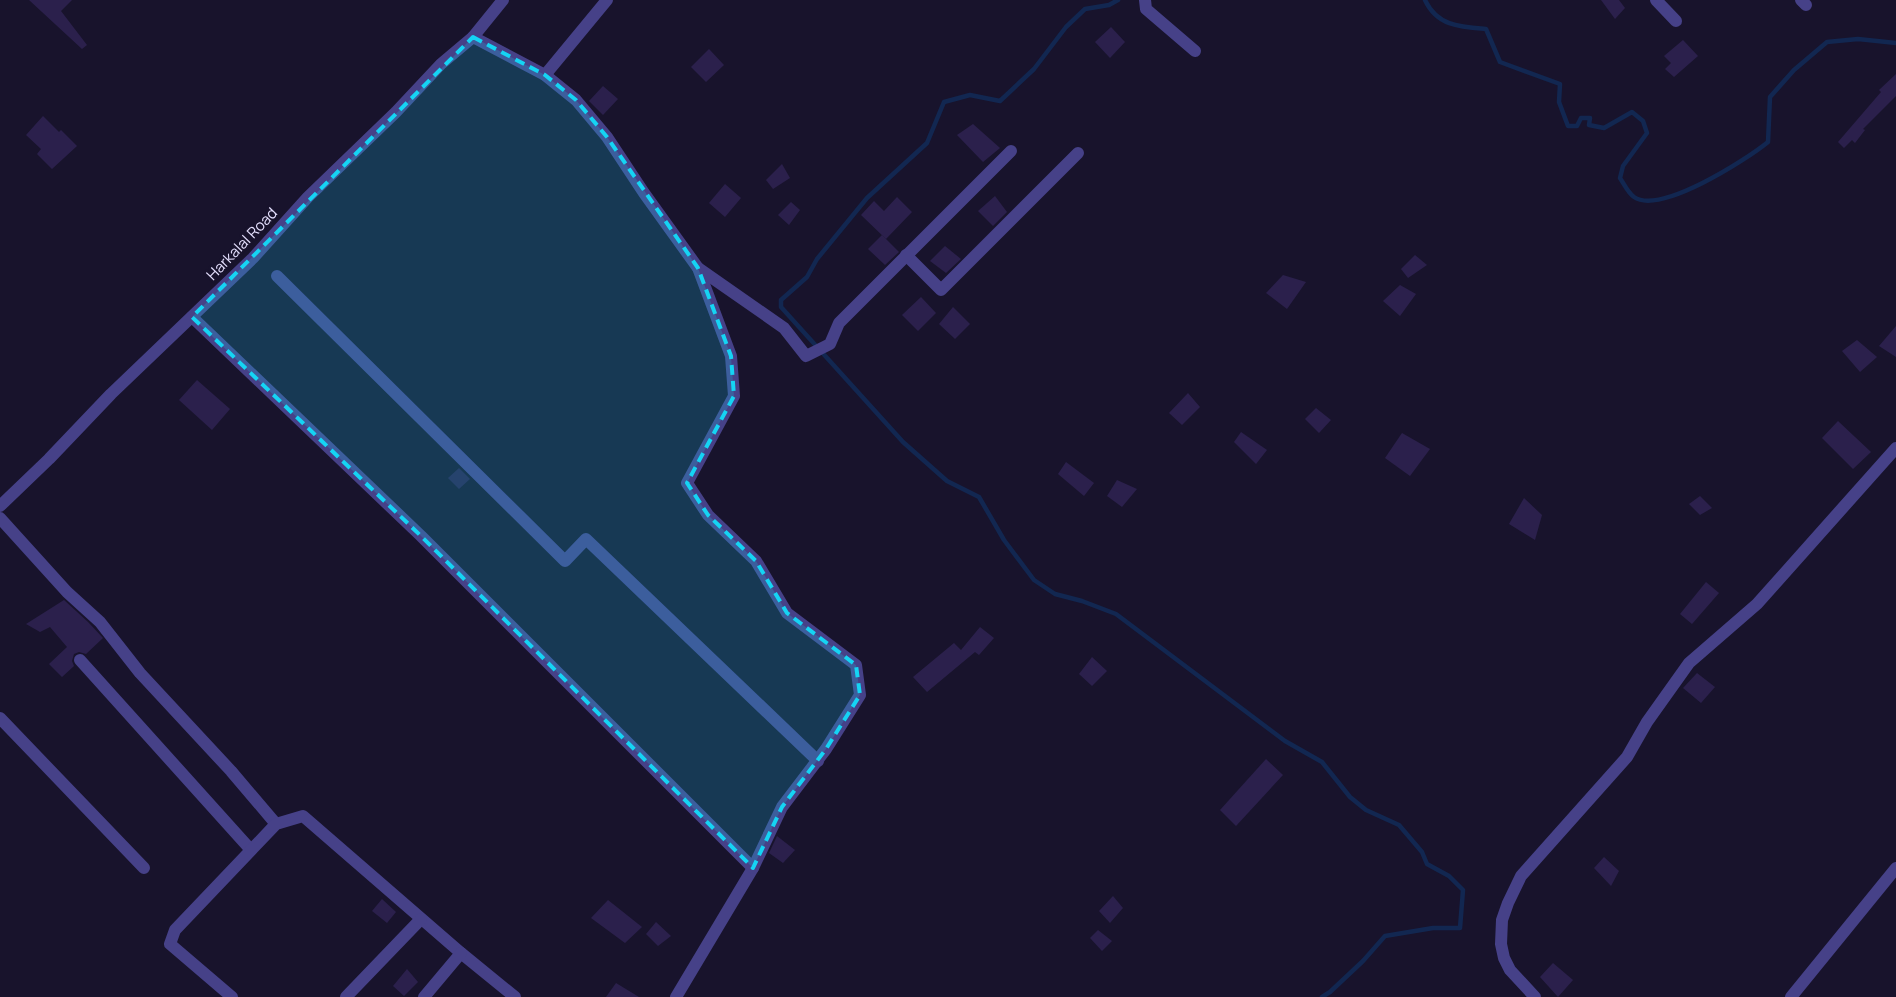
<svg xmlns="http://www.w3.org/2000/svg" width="1896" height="997" viewBox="0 0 1896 997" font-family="Manrope,sans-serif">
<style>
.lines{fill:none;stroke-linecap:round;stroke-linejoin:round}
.stream{stroke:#122751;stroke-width:4.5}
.building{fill:#2b204c}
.street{stroke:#464188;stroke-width:12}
.marked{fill:#15d4f4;fill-opacity:0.2;stroke:#15d4f4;stroke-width:4;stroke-dasharray:10 6;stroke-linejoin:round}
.labels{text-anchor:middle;stroke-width:5;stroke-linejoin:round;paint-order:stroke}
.street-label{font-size:15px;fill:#e4dffd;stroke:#18132c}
</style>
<rect width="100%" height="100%" fill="#18132c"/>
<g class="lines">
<g class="stream">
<path d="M 1118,0 L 1109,5 L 1085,9 L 1066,27 L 1034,69 L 1000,101 L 970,95 L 944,102 L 927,143 L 867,198 L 817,259 L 807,277 L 781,300 L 781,307 L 903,442 L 947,481 L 979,497 L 1004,540 L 1034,580 L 1055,594 L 1082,601 L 1116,614 L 1285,741 L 1322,762 L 1350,797 L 1366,810 L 1399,825 L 1422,852 L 1427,864 L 1449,876 L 1463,890 L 1460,928 L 1433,928 L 1385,936 L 1363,961 L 1330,992 L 1322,997"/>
<path d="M 1425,0 C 1437,26 1460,27 1486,29 L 1500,62 L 1560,84 L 1559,102 L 1568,126 L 1577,126 L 1581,118 L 1590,118 L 1589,125 L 1604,128 L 1632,112 L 1643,121 L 1647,133 L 1623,166 L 1620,178 C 1624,184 1628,193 1634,197 C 1660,215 1746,160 1768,142 L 1770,97 L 1794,70 L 1827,42 L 1858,39 L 1896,43"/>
</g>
</g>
<g class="building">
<path d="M 29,0 L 72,0 L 61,11 L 87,45 L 82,49 Z"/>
<path d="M 1601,0 L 1619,0 L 1625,8 L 1615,19 Z"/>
<path d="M 1111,27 L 1125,42 L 1110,58 L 1095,42 Z"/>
<path d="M 1683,40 L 1698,56 L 1674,77 L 1665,69 L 1671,63 L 1664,56 Z"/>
<path d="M 709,49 L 724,65 L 706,82 L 691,67 Z"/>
<path d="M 1896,74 L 1896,96 L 1863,129 L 1865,130 L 1855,143 L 1852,140 L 1844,148 L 1838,142 L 1881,92 L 1879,90 Z"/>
<path d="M 603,86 L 618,99 L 603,115 L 589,101 Z"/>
<path d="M 43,116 L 59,132 L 61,130 L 77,146 L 52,169 L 37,154 L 41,149 L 26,135 Z"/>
<path d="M 973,124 L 1000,148 L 983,162 L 957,135 Z"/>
<path d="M 782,164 L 790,178 L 773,189 L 766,180 Z"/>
<path d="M 725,184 L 741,198 L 725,217 L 709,203 Z"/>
<path d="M 995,196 L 1007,212 L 993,226 L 978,211 Z"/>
<path d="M 897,197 L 912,212 L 886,239 L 861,215 L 874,201 L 884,211 Z"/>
<path d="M 791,202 L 800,210 L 789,225 L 778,215 Z"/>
<path d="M 882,235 L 899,252 L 885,265 L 868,249 Z"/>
<path d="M 945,246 L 961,259 L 946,273 L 930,261 Z"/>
<path d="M 1415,255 L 1427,265 L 1408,278 L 1401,269 Z"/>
<path d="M 1283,275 L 1306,282 L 1287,309 L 1266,293 Z"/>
<path d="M 1400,285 L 1416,294 L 1400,316 L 1383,301 Z"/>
<path d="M 921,297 L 936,313 L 918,331 L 902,315 Z"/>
<path d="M 953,307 L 970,324 L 955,339 L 939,324 Z"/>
<path d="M 1896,326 L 1896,357 L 1879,346 Z"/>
<path d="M 1857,340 L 1877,357 L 1860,372 L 1842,351 Z"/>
<path d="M 197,380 L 230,409 L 212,430 L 179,400 Z"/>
<path d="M 1188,393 L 1200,407 L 1182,425 L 1169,413 Z"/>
<path d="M 1316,408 L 1331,420 L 1319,433 L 1305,419 Z"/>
<path d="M 1838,421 L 1871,452 L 1853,469 L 1822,438 Z"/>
<path d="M 1241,432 L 1267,450 L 1256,464 L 1234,442 Z"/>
<path d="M 1402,433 L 1430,449 L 1410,476 L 1385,458 Z"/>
<path d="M 1066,462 L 1094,483 L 1084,496 L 1058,474 Z"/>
<path d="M 459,468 L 470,479 L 459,489 L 448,478 Z"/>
<path d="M 1117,480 L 1137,489 L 1122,507 L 1107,496 Z"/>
<path d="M 1700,496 L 1712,508 L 1700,515 L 1689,504 Z"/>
<path d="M 1524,498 L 1542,515 L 1535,540 L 1509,524 Z"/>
<path d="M 1706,582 L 1719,593 L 1692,624 L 1680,614 Z"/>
<path d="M 64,600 L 88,622 L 103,638 L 86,654 L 79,652 L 74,654 L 72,661 L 74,666 L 62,677 L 49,664 L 67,647 L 50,627 L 40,632 L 26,624 Z"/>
<path d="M 980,627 L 994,638 L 979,655 L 975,652 L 927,692 L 913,677 L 954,643 L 961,650 Z"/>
<path d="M 1092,657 L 1107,671 L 1092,686 L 1079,674 Z"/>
<path d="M 1697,673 L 1715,687 L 1701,703 L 1683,688 Z"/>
<path d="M 1266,759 L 1283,775 L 1236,826 L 1220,810 Z"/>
<path d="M 777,836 L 795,850 L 783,863 L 769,853 Z"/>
<path d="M 1604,857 L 1619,871 L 1611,886 L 1594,868 Z"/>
<path d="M 1113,896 L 1123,908 L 1110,923 L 1099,911 Z"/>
<path d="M 382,899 L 396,912 L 387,923 L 372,911 Z"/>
<path d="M 608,900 L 642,927 L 625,943 L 591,918 Z"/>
<path d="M 656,922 L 671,936 L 658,946 L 646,934 Z"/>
<path d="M 1098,930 L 1112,941 L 1102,951 L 1090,938 Z"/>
<path d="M 1553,963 L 1573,980 L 1558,997 L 1540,977 Z"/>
<path d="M 407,969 L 418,982 L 404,996 L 393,986 Z"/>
<path d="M 616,983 L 639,997 L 606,997 Z"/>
</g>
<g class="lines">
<g class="street">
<path d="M 1145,0 L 1146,9 L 1195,51"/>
<path d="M 1656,0 L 1676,21"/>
<path d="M 1801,0 L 1806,5"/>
<path d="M 473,37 L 545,75 L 576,100 L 607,137 L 644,193 L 698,268 L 731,356 L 734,396 L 687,483 L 708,515 L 756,561 L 787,613 L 856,665 L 860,695 L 826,749 L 782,807 L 753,868 L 676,997"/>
<path d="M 545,75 L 607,0"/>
<path d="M 906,255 L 941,290 L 1078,153"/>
<path d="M 698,268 L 784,328 L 806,356 L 830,344 L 839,323 L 1011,151"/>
<path d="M 277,276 L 565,561 L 586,539 L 818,761"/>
<path d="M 192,317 L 421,536 L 753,868"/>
<path d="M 0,506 L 49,459 L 111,394 L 253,258 L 308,197 L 396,112 L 441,64 L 473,37 L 503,0"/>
<path d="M 0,518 L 67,592 L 100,622 L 140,673 L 231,771 L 276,824"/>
<path d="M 80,660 L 251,850"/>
<path d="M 0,718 L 144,868"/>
<path d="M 232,997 L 170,944 L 175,930 L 276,824 L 303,816 L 461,953 L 515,997"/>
<path d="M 346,997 L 421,919"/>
<path d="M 424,997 L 461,953"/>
<path d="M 1535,997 L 1510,970 L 1504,958 L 1501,944 L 1502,920 L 1508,903 L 1521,876 L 1627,757 L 1647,722 L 1689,663 L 1757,604 L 1896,448"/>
<path d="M 1791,997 L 1896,868"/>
</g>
</g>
<path class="marked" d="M 473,37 L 545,75 L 576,100 L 607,137 L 698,268 L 731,356 L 734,396 L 687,483 L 708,515 L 756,561 L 787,613 L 856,665 L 860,695 L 826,749 L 782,807 L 753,868 L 421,536 L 192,317 Z"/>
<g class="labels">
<g class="street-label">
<text transform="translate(242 244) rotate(-46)" y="5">Harkalal Road</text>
</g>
</g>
</svg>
